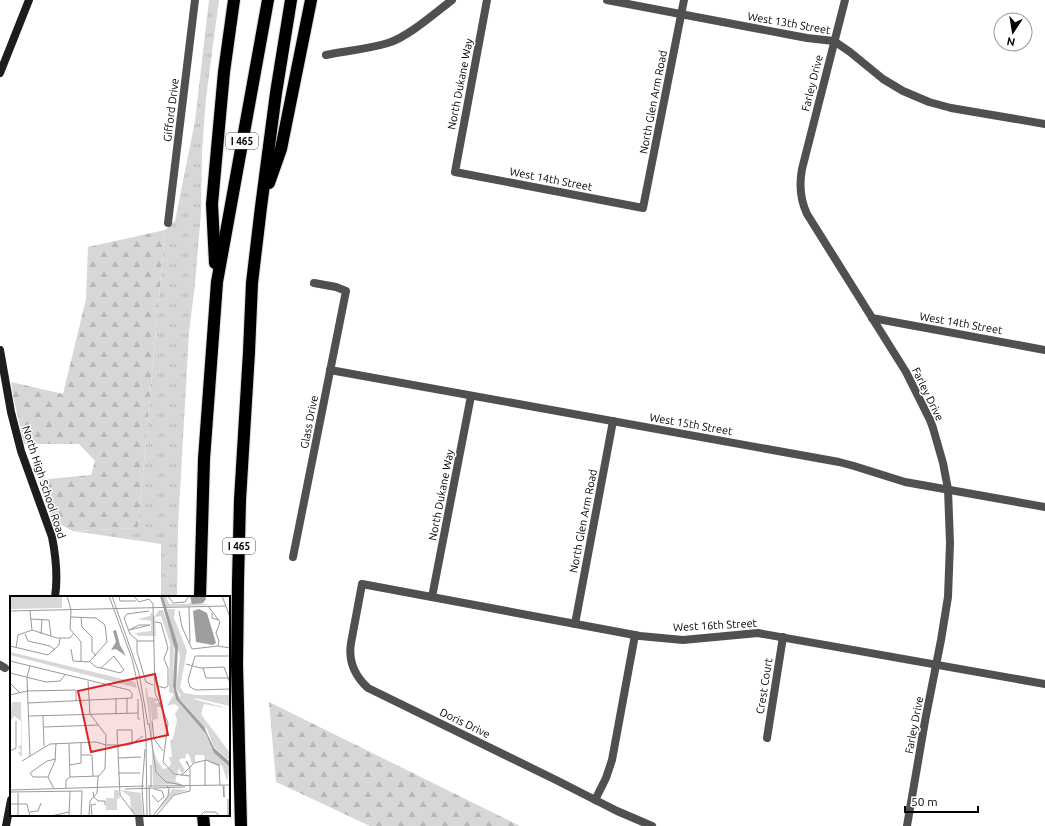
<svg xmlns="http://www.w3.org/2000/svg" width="1045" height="826" viewBox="0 0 1045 826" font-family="Ubuntu,sans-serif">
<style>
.grass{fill:url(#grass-tufts)}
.forest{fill:url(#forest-firs)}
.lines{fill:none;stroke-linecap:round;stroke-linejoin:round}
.highway-casing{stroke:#dbdbdb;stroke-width:14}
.street{stroke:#505050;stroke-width:8}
.secondary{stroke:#1d1d1d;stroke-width:8}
.highway{stroke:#000;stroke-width:12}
.labels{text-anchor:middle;stroke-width:3;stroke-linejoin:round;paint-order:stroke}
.shield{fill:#fff;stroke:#4c4c4c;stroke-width:1}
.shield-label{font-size:10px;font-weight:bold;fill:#000}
.street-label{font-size:11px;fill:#000;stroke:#fff}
.inset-road{fill:none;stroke:#999;stroke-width:1}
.view{fill:#d62828;fill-opacity:0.15;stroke:#d62828;stroke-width:2}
.inset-edge{fill:none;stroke:#000;stroke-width:2}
</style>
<defs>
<pattern id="grass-tufts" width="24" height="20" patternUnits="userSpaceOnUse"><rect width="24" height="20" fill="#d7d7d7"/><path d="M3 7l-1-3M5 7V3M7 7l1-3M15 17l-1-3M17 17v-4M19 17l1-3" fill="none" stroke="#b7b7b7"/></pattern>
<pattern id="forest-firs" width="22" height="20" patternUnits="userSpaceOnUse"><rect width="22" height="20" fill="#d7d7d7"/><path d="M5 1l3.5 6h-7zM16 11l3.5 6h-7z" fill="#b7b7b7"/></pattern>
</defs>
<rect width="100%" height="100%" fill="#fff"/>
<path class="grass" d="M 209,0 L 219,0 L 206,98 L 202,152 L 201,212 L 195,284 L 189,332 L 178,527 L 177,597 L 161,597 L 161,544 L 73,531 L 138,528 L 165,230 L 175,221 L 195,121 Z"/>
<g class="forest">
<path d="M 165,230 L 138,528 L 73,531 L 52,520 L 38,480 L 91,475 L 95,461 L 79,444 L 24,444 L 13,396 L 11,382 L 63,394 L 86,299 L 88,247 Z"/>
<path d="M 269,702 L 520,826 L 370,826 L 276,782 Z"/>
</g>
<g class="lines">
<defs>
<g id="highway">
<path d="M 269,183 L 281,149 L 311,0"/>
<path d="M 215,263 L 212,204 L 224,72 L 234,0"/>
<path d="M 200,597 L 204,459 L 217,282 L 268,0"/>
<path d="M 203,815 L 204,826"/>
<path d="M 241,826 L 237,665 L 238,582 L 240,500 L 249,352 L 252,283 L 261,207 L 276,93 L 291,0"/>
</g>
</defs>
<use href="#highway" class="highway-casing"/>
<g class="street">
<path d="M 487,0 L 455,172 L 643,208 L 684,0"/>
<path d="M 607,0 L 807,38 L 834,41 L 850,52 L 883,79 L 903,91 L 929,102 L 951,108 L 1045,124"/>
<path d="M 845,0 L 802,169 C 799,185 800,199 807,214 L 906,372 L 930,420 L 933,428 L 943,463 L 948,489 L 950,543 L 948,597 L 941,640 L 925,721 L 907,826"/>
<path d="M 326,55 C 346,51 368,49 388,43 C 408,37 435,13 452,0"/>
<path d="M 168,223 L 195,0"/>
<path d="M 872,318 L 1045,350"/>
<path d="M 330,370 L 839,462 L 854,466 L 905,482 L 1045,507"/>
<path d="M 293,557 L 346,291 L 336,287 L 314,283"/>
<path d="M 432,597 L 471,396"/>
<path d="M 575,624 L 613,421"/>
<path d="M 0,665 L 5,668"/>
<path d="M 767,738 L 783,637"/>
<path d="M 595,800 L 606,778 L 612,760 L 635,635"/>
<path d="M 139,815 L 140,826"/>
<path d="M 652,826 L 617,811 L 556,780 L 368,688 C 355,676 348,661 351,643 L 362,584 L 640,636 L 683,640 L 758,633 L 1045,684"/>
</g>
<g class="secondary">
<path d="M 0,73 L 29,0"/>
<path d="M 0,350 L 11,412 L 21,451 L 52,537 C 56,557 58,577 55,597"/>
<path d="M 6,826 L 11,800"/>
</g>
<use href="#highway" class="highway"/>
</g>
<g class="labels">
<g class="shield">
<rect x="226" y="133" width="32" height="16" rx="3"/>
<rect x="223" y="538" width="32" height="16" rx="3"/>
</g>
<g class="shield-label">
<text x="242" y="145">I 465</text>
<text x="239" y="550">I 465</text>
</g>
<g class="street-label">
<text transform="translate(789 23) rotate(10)" y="4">West 13th Street</text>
<text transform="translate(812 83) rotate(-76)" y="4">Farley Drive</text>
<text transform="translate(460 84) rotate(-79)" y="4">North Dukane Way</text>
<text transform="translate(653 102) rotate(-79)" y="4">North Glen Arm Road</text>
<text transform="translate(171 110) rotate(-83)" y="4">Gifford Drive</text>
<text transform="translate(551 179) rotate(11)" y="4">West 14th Street</text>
<text transform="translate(961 323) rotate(10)" y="4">West 14th Street</text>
<text transform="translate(928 394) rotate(64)" y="4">Farley Drive</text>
<text transform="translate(309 422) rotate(-79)" y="4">Glass Drive</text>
<text transform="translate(691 424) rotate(10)" y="4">West 15th Street</text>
<text transform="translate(44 482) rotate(72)" y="4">North High School Road</text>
<text transform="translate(441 495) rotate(-79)" y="4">North Dukane Way</text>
<text transform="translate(583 521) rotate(-79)" y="4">North Glen Arm Road</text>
<text transform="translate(715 625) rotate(-3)" y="4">West 16th Street</text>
<text transform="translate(764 686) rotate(-81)" y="4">Crest Court</text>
<text transform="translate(465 723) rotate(26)" y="4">Doris Drive</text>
<text transform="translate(914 725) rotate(-79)" y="4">Farley Drive</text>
</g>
</g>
<g transform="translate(10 596)">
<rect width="220" height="220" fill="#fff"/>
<path d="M 157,13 L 165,13 L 164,22 L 177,55 L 170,91 L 174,97 L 187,99 L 185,103 L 171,100 L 166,93 L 170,60 ZM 135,92 L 137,93 L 138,101 L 144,101 L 140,102 L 143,153 L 147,164 L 153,173 L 158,172 L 167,179 L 165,185 L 171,188 L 143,189 L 141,135 ZM 177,105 L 196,125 L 209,151 L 220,160 L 220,165 L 204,151 L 197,133 L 176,109 ZM 162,193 L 179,194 L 165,198 L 148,215 ZM 104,194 L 108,194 L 110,202 L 107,203 L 107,214 L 96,214 L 96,202 L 104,202 ZM 111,194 L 131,197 L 133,220 L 126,220 L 121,215 L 120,201 Z" fill="#d7d7d7"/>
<path d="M 152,0 L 156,0 L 159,8 L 178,8 L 181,6 L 200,9 L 155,11 ZM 149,14 L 153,14 L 164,48 L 163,91 L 166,102 L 196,138 L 204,157 L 220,171 L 217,185 L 212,169 L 207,170 L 195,164 L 194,159 L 185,159 L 185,166 L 182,168 L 179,158 L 176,158 L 175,163 L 172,162 L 169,164 L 175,174 L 172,178 L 169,172 L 167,179 L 158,172 L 161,168 L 159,161 L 162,161 L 160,144 L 163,143 L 167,124 L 165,118 L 169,111 L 164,108 L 157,110 L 164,98 L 159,96 L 160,47 L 151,20 L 145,21 L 146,40 L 129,40 L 125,37 L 141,35 L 141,25 L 128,23 L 140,20 L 141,16 L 144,21 ZM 0,56 L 125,86 L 127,92 L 0,59 ZM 170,99 L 220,113 L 194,108 L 191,118 L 220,157 L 220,160 L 209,151 L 196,125 L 177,106 L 176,109 L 195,130 L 196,134 L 170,104 ZM 187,99 L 220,99 L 220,110 L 185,102 ZM 140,102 L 146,102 L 148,104 L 144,107 L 149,107 L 151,111 L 147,111 L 148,122 L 142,125 ZM 2,106 L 11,106 L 12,161 L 8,157 L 11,154 L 8,151 L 11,149 L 11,125 L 4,120 L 0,126 Z" fill="#d7d7d7"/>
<path d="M 0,0 L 52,0 L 52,12 L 0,13 Z" fill="#d7d7d7"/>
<path d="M 150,0 L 153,1 L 168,50 L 166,93 L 170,104 L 194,131 L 204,152 L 220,166 L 220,171 L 204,157 L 196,138 L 166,103 L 163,90 L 165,53 ZM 180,0 L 195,0 L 196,3 L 193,7 L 182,8 ZM 189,13 L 197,17 L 206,47 L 203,49 L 186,46 L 183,15 ZM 106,34 L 110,49 L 116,60 L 106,53 L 101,54 L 106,46 L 103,35 Z" fill="#9e9e9e"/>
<path class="inset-road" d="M 57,0 L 61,14M 99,0 L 122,63 L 132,106 L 136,142 L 137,220M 102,0 L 129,77 L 138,129M 109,0 L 110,5 L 126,5M 124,0 L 129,6 L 139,3 L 143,8 L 145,97 L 158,127 L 153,166 L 164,178 L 180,180M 158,0 L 163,7 L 175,6 L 179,0M 212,0 L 220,21M 198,10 L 210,26 L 206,37 L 209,45 L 208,50M 179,11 L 180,47M 61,14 L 60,33 L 71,46 L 71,66M 0,15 L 216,10M 20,15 L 22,34M 139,15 L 117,18 L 114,22 L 120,38 L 127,44 L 127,56 L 136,86 L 143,89M 169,15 L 172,31 L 182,53 L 208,50M 202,17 L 202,22 L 209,24M 61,21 L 86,22 L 95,29 L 97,46 L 79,66 L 63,65 L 61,53M 71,21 L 72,31 L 82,41 L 82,55 L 86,60M 20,23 L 39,24 L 41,40M 145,26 L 151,27 L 158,52 L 154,63 L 158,72 L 158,90 L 155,92 L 147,90M 22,34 L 47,42 L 60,42 L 63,38M 119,34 L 140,29 L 129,29 L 121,33M 15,38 L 18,45 L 40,50 L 45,54M 31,38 L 32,23M 127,45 L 144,45M 0,50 L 38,59 L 49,49 L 50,42M 208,50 L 220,52M 6,52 L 8,39 L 22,34M 220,60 L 185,60 L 178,84 L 180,91 L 186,94 L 220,93M 0,65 L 119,94 L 122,97 L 122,102 L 18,107M 80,66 L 85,70 L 86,71 L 91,72 L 110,77 L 114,74 L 104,60 L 91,72M 176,68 L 190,72 L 214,71 L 220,87M 193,72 L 196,82 L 219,82M 0,77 L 36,86 L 50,85 L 55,79M 78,85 L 80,118 L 96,139 L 95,173 L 88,181 L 87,197 L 80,205 L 79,220M 0,87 L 10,97M 0,99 L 17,95 L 66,94 L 66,105M 106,102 L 106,118M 117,102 L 117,117M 128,103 L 128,123 L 130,123M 33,119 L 34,150M 19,120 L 128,117M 142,125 L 144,143 L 153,155M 139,127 L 146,176 L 156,186 L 172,189M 34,131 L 89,129M 59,147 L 60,181M 122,148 L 122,134 L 107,134 L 110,199 L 126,220M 0,155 L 6,152 L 6,125M 71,159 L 82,159 L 83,180M 20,160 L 17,81 L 20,70M 108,162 L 131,161M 195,164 L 195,189M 12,165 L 40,148 L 86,146 L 96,149 L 120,149 L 133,140M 60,169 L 71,167 L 71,147M 141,169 L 141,191M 108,177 L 130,177M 171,180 L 184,167 L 196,164 L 209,169 L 210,189M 38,181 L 23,181 L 20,177 L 37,165 L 46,163M 60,181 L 89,180M 139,189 L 140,220M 213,189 L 214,201 L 214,190M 140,190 L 220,189M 56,192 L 56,184 L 60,181M 44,193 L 38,181 L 45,165 L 46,147M 115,193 L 175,191M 0,194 L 134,190M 0,196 L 72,195M 83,196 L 84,201 L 88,205 L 95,205 L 95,209M 8,197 L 8,220M 142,199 L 148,206 L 154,201 L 152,195 L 144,193M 218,203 L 218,220M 0,208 L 17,208 L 20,220M 20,216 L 28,215 L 31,207M 41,220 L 59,216M 59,220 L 60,195M 71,220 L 72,195M 82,220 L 81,209 L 86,208M 134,220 L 132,193 L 135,153M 143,220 L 158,200 L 159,192 L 157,190M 146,220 L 164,199 L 180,195 L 180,172 L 177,166 L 176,165 L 178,169M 190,220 L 194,216 L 205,216 L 210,220"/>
<path class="view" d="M 145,78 L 158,139 L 81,156 L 68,95 Z"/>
<rect width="220" height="220" class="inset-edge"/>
</g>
<g transform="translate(1013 32) rotate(192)"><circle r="19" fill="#ffffff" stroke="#999999"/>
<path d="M0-3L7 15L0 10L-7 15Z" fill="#000000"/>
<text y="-6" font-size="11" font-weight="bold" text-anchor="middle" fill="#000000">N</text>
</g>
<path d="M905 806v6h73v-6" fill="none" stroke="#000000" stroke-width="2"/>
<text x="911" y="806" font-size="12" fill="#000000" stroke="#ffffff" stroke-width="3" paint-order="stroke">50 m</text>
</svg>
